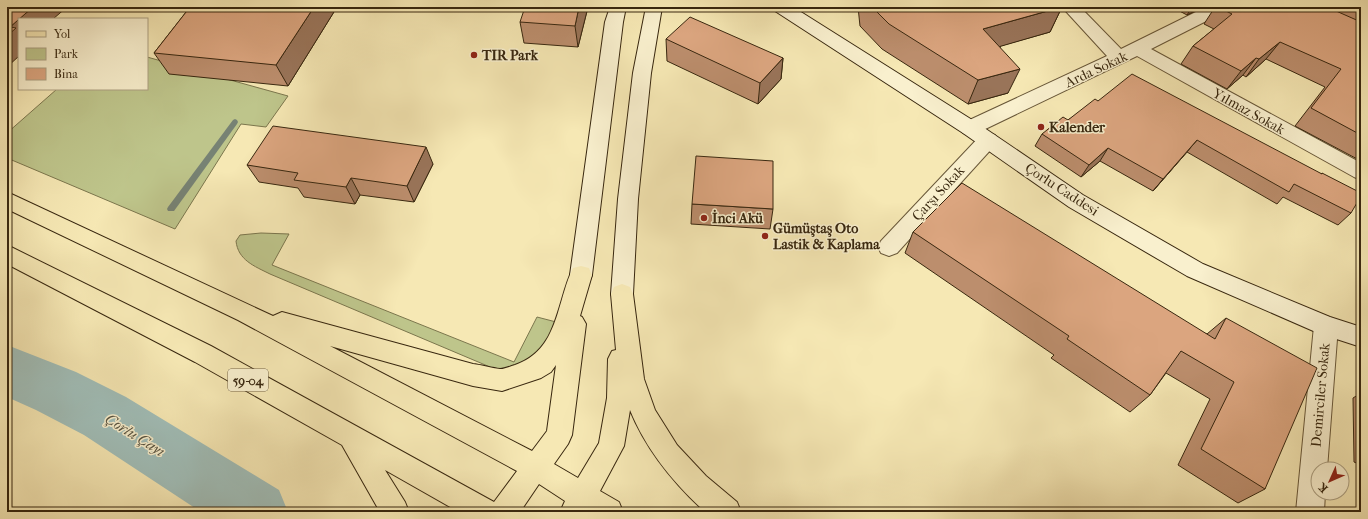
<svg xmlns="http://www.w3.org/2000/svg" width="1368" height="519" viewBox="0 0 1368 519" font-family="'IM FELL French Canon',serif">
<style>
.green{fill:#bec58b;stroke:#7b764d}
.lines{fill:none;stroke-linecap:round;stroke-linejoin:round}
.stream{fill:#778274;fill-rule:evenodd}
.river{fill:#a1beb8;fill-rule:evenodd}
.street-casing{stroke:#685738;stroke-width:2}
.secondary-casing{stroke:#38270f;stroke-width:2}
.primary-casing{stroke:#38270f;stroke-width:2}
.street{fill:#f9f0ce;fill-rule:evenodd}
.secondary{fill:#f9f0ce;fill-rule:evenodd}
.primary{fill:#f6e8b4;fill-rule:evenodd}
.wall{fill:#bc8e6d;stroke:#38270f}
.shaded-wall{fill:#997459;stroke:#38270f}
.building{fill:#dba57f;stroke:#38270f}
.poi-dot{fill:#8f2418;stroke:#f9f0ce;stroke-width:1.5}
.labels{text-anchor:middle;stroke-width:3;stroke-linejoin:round;paint-order:stroke}
.shield{fill:#f9f0ce;stroke:#726348;stroke-width:1}
.shield-label{font-size:13px;font-weight:bold;fill:#38270f}
.poi-label{font-size:14px;font-weight:bold;fill:#38270f;stroke:#f9f0ce;text-anchor:start}
.street-label{font-size:14px;fill:#38270f;stroke:#f9f0ce}
.water-label{font-size:15px;font-style:italic;fill:#585442;stroke:#f9f0ce}
</style>
<rect width="100%" height="100%" fill="#f6e8b4"/>
<filter id="stains"><feTurbulence type="fractalNoise" baseFrequency=".005" numOctaves="4"/><feColorMatrix values="0 0 0 0 .2 0 0 0 0 .09 0 0 0 0 .02 0 0 0 .5 -.17"/></filter>
<radialGradient id="worn" r=".72"><stop offset=".6" stop-color="#630" stop-opacity="0"/><stop offset="1" stop-color="#630" stop-opacity=".3"/></radialGradient>
<g class="green">
<path d="M 147,57 L 288,96 L 266,127 L 241,124 L 175,229 L 7,158 L 7,133 L 57,89 L 147,89 Z"/>
<path d="M 261,233 L 289,234 L 272,265 L 514,362 L 537,317 L 560,323 L 563,330 L 509,375 L 270,274 C 254,266 238,260 236,241 L 240,235 Z"/>
</g>
<g class="lines">
<path class="stream" d="M 235,119 L 237,120 L 238,122 L 237,124 L 174,211 L 168,211 L 167,209 L 168,207 L 233,120 Z"/>
<path class="river" d="M 7,345 L 76,372 L 126,397 L 279,490 L 288,512 L 201,512 L 84,435 L 36,410 L 7,397 Z"/>
<defs>
<g id="street">
<path d="M 1062,7 L 1080,7 L 1121,49 L 1206,7 L 1228,7 L 1226,11 L 1151,49 L 1361,163 L 1361,180 L 1354,177 L 1137,56 L 977,133 L 970,135 L 963,133 L 960,128 L 963,123 L 1107,56 Z"/>
<path d="M 988,133 L 995,135 L 998,140 L 995,145 L 897,253 L 889,256 L 881,253 L 878,247 L 881,241 L 981,135 Z"/>
<path d="M 1326,316 L 1334,319 L 1338,326 L 1327,469 L 1318,469 L 1318,493 L 1325,493 L 1324,512 L 1296,512 L 1314,326 L 1318,319 Z"/>
</g>
<g id="secondary">
<path d="M 610,7 L 626,7 L 623,22 L 592,275 L 589,282 L 581,284 L 573,282 L 570,275 L 605,22 Z"/>
<path d="M 646,7 L 662,7 L 651,73 L 638,199 L 633,294 L 630,301 L 622,304 L 614,301 L 611,294 L 618,199 L 633,73 Z"/>
<path d="M 773,7 L 793,7 L 977,123 L 1083,195 L 1203,264 L 1330,317 L 1361,327 L 1361,347 L 1318,333 L 1187,276 L 1069,207 L 963,133 L 775,11 Z"/>
</g>
<path id="primary" d="M 7,192 L 273,316 L 282,312 L 473,364 C 482,365 491,368 500,369 C 505,369 511,366 515,365 C 559,350 556,303 573,268 L 581,266 L 589,268 L 592,275 L 580,316 L 582,317 L 586,324 L 572,435 L 568,444 L 554,464 L 578,478 L 599,443 L 607,398 L 608,359 L 612,351 L 616,350 L 611,294 L 614,287 L 622,284 L 630,287 L 633,294 L 644,379 L 655,410 L 677,445 L 706,476 L 737,502 L 741,512 L 706,512 L 702,509 C 671,480 646,449 630,410 L 624,446 L 600,491 L 619,502 L 623,512 L 560,512 L 565,501 L 539,484 L 520,512 L 459,512 L 385,470 L 405,502 L 409,512 L 380,512 L 342,445 L 195,362 L 7,264 L 7,245 L 211,346 L 494,502 L 517,471 L 238,320 L 7,209 ZM 330,346 L 473,386 L 502,391 L 541,378 L 551,372 L 556,365 L 547,431 L 532,451 Z"/>
</defs>
<use href="#street" class="street-casing"/>
<use href="#secondary" class="secondary-casing"/>
<use href="#primary" class="primary-casing"/>
<use href="#street" class="street"/>
<use href="#secondary" class="secondary"/>
<use href="#primary" class="primary"/>
</g>
<g class="wall">
<path d="M 190,7 L 337,7 L 288,86 L 169,74 L 154,53 Z"/>
<path d="M 588,7 L 578,47 L 524,43 L 520,22 Z"/>
<path d="M 858,7 L 1062,7 L 1050,32 L 1000,46 L 1008,93 L 968,104 L 882,49 L 860,26 Z"/>
<path d="M 1172,7 L 1203,7 L 1187,15 Z"/>
<path d="M 1215,7 L 1361,7 L 1361,161 L 1295,126 L 1325,87 L 1266,59 L 1246,77 L 1243,75 L 1227,89 L 1181,64 L 1193,46 L 1214,29 L 1204,24 Z"/>
<path d="M 666,39 L 783,58 L 781,79 L 758,104 L 667,61 Z"/>
<path d="M 1098,101 L 1321,174 L 1322,173 L 1351,213 L 1338,225 L 1283,197 L 1277,204 L 1187,152 L 1153,191 L 1100,161 L 1081,177 L 1035,146 L 1042,134 L 1068,120 Z"/>
<path d="M 433,164 L 414,202 L 360,195 L 355,204 L 304,197 L 298,188 L 259,182 L 247,165 Z"/>
<path d="M 692,204 L 773,209 L 770,229 L 691,224 Z"/>
<path d="M 913,232 L 1207,334 L 1226,318 L 1265,489 L 1238,503 L 1178,465 L 1210,399 L 1166,373 L 1150,395 L 1130,412 L 1051,358 L 1054,355 L 905,253 Z"/>
<path d="M 1361,393 L 1361,465 L 1354,462 L 1353,398 Z"/>
</g>
<g class="shaded-wall">
<path d="M 33,7 L 67,7 L 53,19 L 19,19 L 19,56 L 7,67 L 7,36 L 10,27 Z"/>
<path d="M 314,7 L 337,7 L 288,86 L 276,65 Z"/>
<path d="M 579,7 L 588,7 L 578,47 L 575,26 Z"/>
<path d="M 1062,7 L 1050,32 L 974,54 L 983,29 Z"/>
<path d="M 1192,7 L 1203,7 L 1187,15 Z"/>
<path d="M 1280,42 L 1266,59 L 1246,77 L 1259,59 Z"/>
<path d="M 783,58 L 781,79 L 758,104 L 760,83 Z"/>
<path d="M 1256,58 L 1243,75 L 1227,89 L 1241,71 Z"/>
<path d="M 1020,69 L 1008,93 L 968,104 L 978,80 Z"/>
<path d="M 1197,140 L 1187,152 L 1153,191 L 1163,179 Z"/>
<path d="M 426,147 L 433,164 L 414,202 L 407,186 Z"/>
<path d="M 1108,148 L 1100,161 L 1081,177 L 1089,165 Z"/>
<path d="M 351,178 L 360,195 L 355,204 L 346,187 Z"/>
</g>
<g class="building">
<path d="M 7,7 L 33,7 L 10,27 L 16,28 L 7,36 Z"/>
<path d="M 190,7 L 314,7 L 276,65 L 154,53 Z"/>
<path d="M 525,7 L 579,7 L 575,26 L 520,22 Z"/>
<path d="M 872,7 L 1062,7 L 983,29 L 1020,69 L 978,80 L 889,24 Z"/>
<path d="M 1218,7 L 1327,7 L 1361,22 L 1361,135 L 1311,108 L 1341,69 L 1280,42 L 1259,59 L 1256,58 L 1241,71 L 1193,46 L 1232,14 Z"/>
<path d="M 690,17 L 783,58 L 760,83 L 666,39 Z"/>
<path d="M 1132,74 L 1322,174 L 1322,173 L 1361,193 L 1361,196 L 1351,213 L 1294,184 L 1289,192 L 1197,140 L 1163,179 L 1108,148 L 1089,165 L 1042,134 L 1063,117 L 1068,120 L 1095,99 L 1098,101 Z"/>
<path d="M 273,126 L 426,147 L 407,186 L 351,178 L 346,187 L 294,180 L 298,173 L 247,165 Z"/>
<path d="M 696,156 L 773,161 L 773,209 L 692,204 Z"/>
<path d="M 962,183 L 1215,339 L 1226,318 L 1317,368 L 1265,489 L 1201,449 L 1234,382 L 1181,351 L 1150,395 L 1067,339 L 1069,336 L 913,232 Z"/>
</g>
<g class="poi-dot">
<circle cx="474" cy="55" r="4"/>
<circle cx="1041" cy="127" r="4"/>
<circle cx="704" cy="218" r="4"/>
<circle cx="765" cy="236" r="4"/>
</g>
<g class="labels">
<rect class="shield" x="228" y="369" width="40" height="22" rx="3"/>
<g class="shield-label">
<text x="248" y="385">59-04</text>
</g>
<g class="poi-label">
<text x="482" y="60">TIR Park</text>
<text x="1049" y="132">Kalender</text>
<text x="712" y="223">İnci Akü</text>
<text x="773" y="233">Gümüştaş Oto<tspan x="773" dy="16">Lastik &amp; Kaplama</tspan></text>
</g>
<g class="street-label">
<text transform="translate(1096 69) rotate(-25)" y="5">Arda Sokak</text>
<text transform="translate(1249 111) rotate(29)" y="5">Yılmaz Sokak</text>
<text transform="translate(1062 189) rotate(33)" y="5">Çorlu Caddesi</text>
<text transform="translate(938 193) rotate(-47)" y="5">Çarşı Sokak</text>
<text transform="translate(1320 395) rotate(-85)" y="5">Demirciler Sokak</text>
</g>
<g class="water-label">
<text transform="translate(135 435) rotate(32)" y="5">Çorlu Çayı</text>
</g>
</g>
<rect width="1368" height="519" fill="none" stroke="#f6e8b4" stroke-width="24"/>
<rect x="8" y="8" width="1352" height="503" fill="none" stroke="#38270f" stroke-width="2"/>
<rect x="12" y="12" width="1344" height="495" fill="none" stroke="#38270f"/>
<rect x="18" y="18" width="130" height="72" fill="#f9f0ce" stroke="#aca082"/>
<rect x="26" y="31" width="20" height="6" fill="#f6e8b4" stroke="#aca082"/>
<text x="54" y="38" font-size="12" fill="#38270f">Yol</text>
<rect x="26" y="48" width="20" height="12" fill="#bec58b" stroke="#aca082"/>
<text x="54" y="58" font-size="12" fill="#38270f">Park</text>
<rect x="26" y="68" width="20" height="12" fill="#dba57f" stroke="#aca082"/>
<text x="54" y="78" font-size="12" fill="#38270f">Bina</text>
<g transform="translate(1330 481) rotate(225)"><circle r="19" fill="#f9f0ce" stroke="#aca082"/>
<path d="M0-3L7 15L0 10L-7 15Z" fill="#8f2418"/>
<text y="-6" font-size="11" font-weight="bold" text-anchor="middle" fill="#38270f">K</text>
</g>
<rect width="100%" height="100%" filter="url(#stains)"/>
<rect width="100%" height="100%" fill="url(#worn)"/>
</svg>
